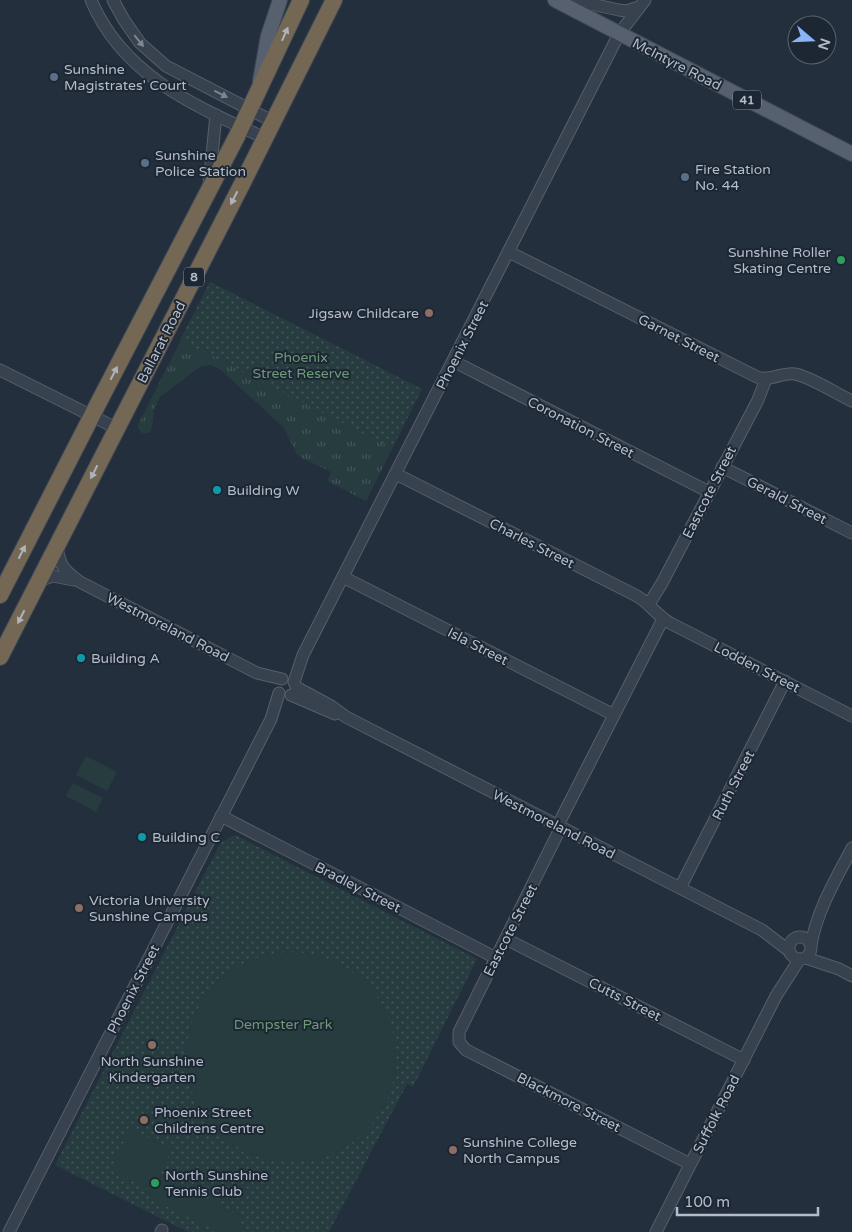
<svg xmlns="http://www.w3.org/2000/svg" width="852" height="1232" viewBox="0 0 852 1232" font-family="'Varela Round',sans-serif">
<style>
.grass{fill:url(#grass-tufts)}
.park{fill:url(#park-dots)}
.pitch{fill:#263c3f}
.lines{fill:none;stroke-linecap:round;stroke-linejoin:round}
.minor-casing{stroke:#565f6c;stroke-width:13}
.major-casing{stroke:#414a57;stroke-width:16}
.highway-casing{stroke:#434c59;stroke-width:18}
.minor{stroke:#38414e;stroke-width:11}
.major{stroke:#56606e;stroke-width:14}
.highway{stroke:#746855;stroke-width:16}
.oneway{fill:#aeb4bd}
.oneway2{fill:#7c8592}
.service-dot{fill:#5c6f8a;stroke:#1d2633;stroke-width:2}
.leisure-dot{fill:#2e9e5b;stroke:#1d2633;stroke-width:2}
.education-dot{fill:#8d6e63;stroke:#1d2633;stroke-width:2}
.culture-dot{fill:#0f9aa8;stroke:#1d2633;stroke-width:2}
.labels{text-anchor:middle;stroke-width:4;stroke-linejoin:round;paint-order:stroke}
.shield{fill:#1d2633;stroke:#878f9c;stroke-width:1}
.shield-label{font-size:12px;font-weight:bold;fill:#b4bcc9}
.street-label{font-size:14px;fill:#b4bcc9;stroke:#1d2633}
.poi-label{font-size:14px;fill:#b4bcc9;stroke:#1d2633;text-anchor:start}
.park-label{font-size:14px;fill:#6b9a76;stroke:#1d2633}
</style>
<defs>
<pattern id="grass-tufts" width="24" height="20" patternUnits="userSpaceOnUse" patternTransform="scale(1.25)"><rect width="24" height="20" fill="#263c3f"/><path d="M3 7l-1-3M5 7V3M7 7l1-3M15 17l-1-3M17 17v-4M19 17l1-3" fill="none" stroke="#435659"/></pattern>
<pattern id="park-dots" width="8" height="8" patternUnits="userSpaceOnUse" patternTransform="scale(1.25)"><rect width="8" height="8" fill="#263c3f"/><path d="M2 2h.1M6 6h.1" fill="none" stroke="#435659" stroke-width="1.8" stroke-linecap="round"/></pattern>
</defs>
<rect width="100%" height="100%" fill="#242f3e"/>
<path class="grass" d="M 210,282 L 422,389 L 366,501 L 327,481 L 331,472 L 298,456 L 283,427 L 221,370 L 211,365 L 201,366 L 160,397 L 154,409 L 152,427 L 150,432 L 146,433 L 142,433 L 137,427 Z"/>
<g class="park">
<path d="M 210,282 L 422,389 L 392,448 L 180,340 Z"/>
<path d="M 235,835 L 477,959 L 413,1087 L 407,1084 L 329,1232 L 188,1232 L 55,1165 L 221,842 Z"/>
</g>
<g class="pitch">
<path d="M 86,756 L 117,772 L 107,791 L 76,775 Z"/>
<path d="M 73,783 L 103,798 L 96,812 L 66,796 Z"/>
<circle cx="291" cy="1057" r="105"/>
<path d="M 130,1129 L 172,1149 L 159,1176 L 244,1217 L 237,1232 L 218,1232 L 148,1197 L 151,1190 L 110,1170 Z"/>
</g>
<g class="lines">
<defs>
<g id="minor">
<path d="M 91,0 C 123,76 195,106 265,138"/>
<path d="M 113,0 L 124,20 L 140,43 L 166,66 L 274,122"/>
<path d="M 572,0 L 619,10 L 626,11 L 639,7"/>
<path d="M 209,185 L 216,115"/>
<path d="M 509,252 L 757,377 C 770,382 781,372 795,374 C 811,377 837,394 852,401"/>
<path d="M 453,361 L 709,492"/>
<path d="M 0,370 L 116,428"/>
<path d="M 722,467 L 852,533"/>
<path d="M 396,474 L 635,595 C 649,602 656,615 670,623 L 852,716"/>
<path d="M 57,547 C 60,567 64,570 80,582 L 257,673 L 282,679"/>
<path d="M 343,577 L 614,715"/>
<path d="M 39,581 L 53,576 L 73,580"/>
<path d="M 649,604 L 662,583 L 758,400 L 766,379"/>
<path d="M 294,682 L 303,655 L 619,34 L 645,0"/>
<path d="M 296,687 L 331,706 L 346,717 L 762,930 L 788,950"/>
<path d="M 291,695 L 335,714"/>
<path d="M 221,816 L 496,958"/>
<path d="M 558,825 L 663,619"/>
<path d="M 561,827 L 459,1032 L 459,1042 L 466,1050 L 690,1164"/>
<path d="M 680,888 L 785,681"/>
<circle cx="800" cy="948" r="11"/>
<path d="M 506,939 L 744,1060"/>
<path d="M 811,945 C 817,910 836,879 852,848"/>
<path d="M 806,958 L 839,969 L 852,976"/>
<path d="M 9,1232 L 271,719 L 279,693"/>
<path d="M 161,1232 L 162,1230"/>
<path d="M 656,1232 L 776,996 L 799,960"/>
</g>
<g id="major">
<path d="M 555,0 L 852,154"/>
<path d="M 260,81 L 268,36 L 280,0"/>
</g>
<g id="highway">
<path d="M 0,595 L 102,396 L 237,136 L 301,0"/>
<path d="M 0,657 L 242,184 L 334,0"/>
</g>
</defs>
<use href="#minor" class="minor-casing"/>
<use href="#major" class="major-casing"/>
<use href="#highway" class="highway-casing"/>
<use href="#minor" class="minor"/>
<use href="#major" class="major"/>
<use href="#highway" class="highway"/>
</g>
<defs><path id="oneway-solid" d="M-6-.8H1V-3.2L6.5 0L1 3.2V.8H-6Z" transform="scale(1.25)"/></defs>
<g class="oneway">
<use href="#oneway-solid" transform="translate(285 34) rotate(-66)"/>
<use href="#oneway-solid" transform="translate(234 198) rotate(117)"/>
<use href="#oneway-solid" transform="translate(114 373) rotate(-63)"/>
<use href="#oneway-solid" transform="translate(94 472) rotate(117)"/>
<use href="#oneway-solid" transform="translate(22 552) rotate(-63)"/>
<use href="#oneway-solid" transform="translate(21 617) rotate(117)"/>
</g>
<g class="oneway2">
<use href="#oneway-solid" transform="translate(139 41) rotate(51)"/>
<use href="#oneway-solid" transform="translate(221 94) rotate(27)"/>
</g>
<g class="service-dot">
<circle cx="54" cy="77" r="5"/>
<circle cx="145" cy="163" r="5"/>
<circle cx="685" cy="177" r="5"/>
</g>
<g class="leisure-dot">
<circle cx="841" cy="260" r="5"/>
<circle cx="155" cy="1183" r="5"/>
</g>
<g class="education-dot">
<circle cx="429" cy="313" r="5"/>
<circle cx="79" cy="908" r="5"/>
<circle cx="152" cy="1045" r="5"/>
<circle cx="144" cy="1120" r="5"/>
<circle cx="453" cy="1150" r="5"/>
</g>
<g class="culture-dot">
<circle cx="217" cy="490" r="5"/>
<circle cx="81" cy="658" r="5"/>
<circle cx="142" cy="837" r="5"/>
</g>
<g class="labels">
<g class="shield">
<rect x="733" y="90.5" width="28" height="19" rx="4"/>
<rect x="184" y="267.5" width="20" height="19" rx="4"/>
</g>
<g class="shield-label">
<text x="747" y="104">41</text>
<text x="194" y="281">8</text>
</g>
<g class="street-label">
<text transform="translate(677 64) rotate(27)" y="5">McIntyre Road</text>
<text transform="translate(679 338) rotate(27)" y="5">Garnet Street</text>
<text transform="translate(161 342) rotate(-63)" y="5">Ballarat Road</text>
<text transform="translate(462 345) rotate(-63)" y="5">Phoenix Street</text>
<text transform="translate(581 427) rotate(27)" y="5">Coronation Street</text>
<text transform="translate(709 492) rotate(-63)" y="5">Eastcote Street</text>
<text transform="translate(787 500) rotate(27)" y="5">Gerald Street</text>
<text transform="translate(532 543) rotate(27)" y="5">Charles Street</text>
<text transform="translate(168 627) rotate(27)" y="5">Westmoreland Road</text>
<text transform="translate(478 646) rotate(27)" y="5">Isla Street</text>
<text transform="translate(757 667) rotate(27)" y="5">Lodden Street</text>
<text transform="translate(733 785) rotate(-63)" y="5">Ruth Street</text>
<text transform="translate(554 824) rotate(27)" y="5">Westmoreland Road</text>
<text transform="translate(358 887) rotate(27)" y="5">Bradley Street</text>
<text transform="translate(510 930) rotate(-63)" y="5">Eastcote Street</text>
<text transform="translate(133 989) rotate(-63)" y="5">Phoenix Street</text>
<text transform="translate(625 999) rotate(27)" y="5">Cutts Street</text>
<text transform="translate(569 1102) rotate(27)" y="5">Blackmore Street</text>
<text transform="translate(716 1114) rotate(-63)" y="5">Suffolk Road</text>
</g>
<g class="poi-label">
<text x="64" y="74">Sunshine<tspan x="64" dy="16">Magistrates' Court</tspan></text>
<text x="155" y="160">Sunshine<tspan x="155" dy="16">Police Station</tspan></text>
<text x="695" y="174">Fire Station<tspan x="695" dy="16">No. 44</tspan></text>
<text x="831" y="257" text-anchor="end">Sunshine Roller<tspan x="831" dy="16">Skating Centre</tspan></text>
<text x="419" y="318" text-anchor="end">Jigsaw Childcare</text>
<text x="227" y="495">Building W</text>
<text x="91" y="663">Building A</text>
<text x="152" y="842">Building C</text>
<text x="89" y="905">Victoria University<tspan x="89" dy="16">Sunshine Campus</tspan></text>
<text x="152" y="1066" text-anchor="middle">North Sunshine<tspan x="152" dy="16">Kindergarten</tspan></text>
<text x="154" y="1117">Phoenix Street<tspan x="154" dy="16">Childrens Centre</tspan></text>
<text x="463" y="1147">Sunshine College<tspan x="463" dy="16">North Campus</tspan></text>
<text x="165" y="1180">North Sunshine<tspan x="165" dy="16">Tennis Club</tspan></text>
</g>
<g class="park-label">
<text x="301" y="362">Phoenix<tspan x="301" dy="16">Street Reserve</tspan></text>
<text x="283" y="1029">Dempster Park</text>
</g>
</g>
<g transform="translate(812 40) rotate(109)"><circle r="24" fill="#1d2633" stroke="#59626f"/>
<path d="M0-4L9 19L0 12L-9 19Z" fill="#8ab4f8"/>
<text y="-8" font-size="14" font-weight="bold" text-anchor="middle" fill="#b4bcc9">N</text>
</g>
<path d="M677 1207v8h141v-8" fill="none" stroke="#b4bcc9" stroke-width="2.5"/>
<text x="684" y="1207" font-size="15" fill="#b4bcc9" stroke="#1d2633" stroke-width="4" paint-order="stroke">100 m</text>
</svg>
